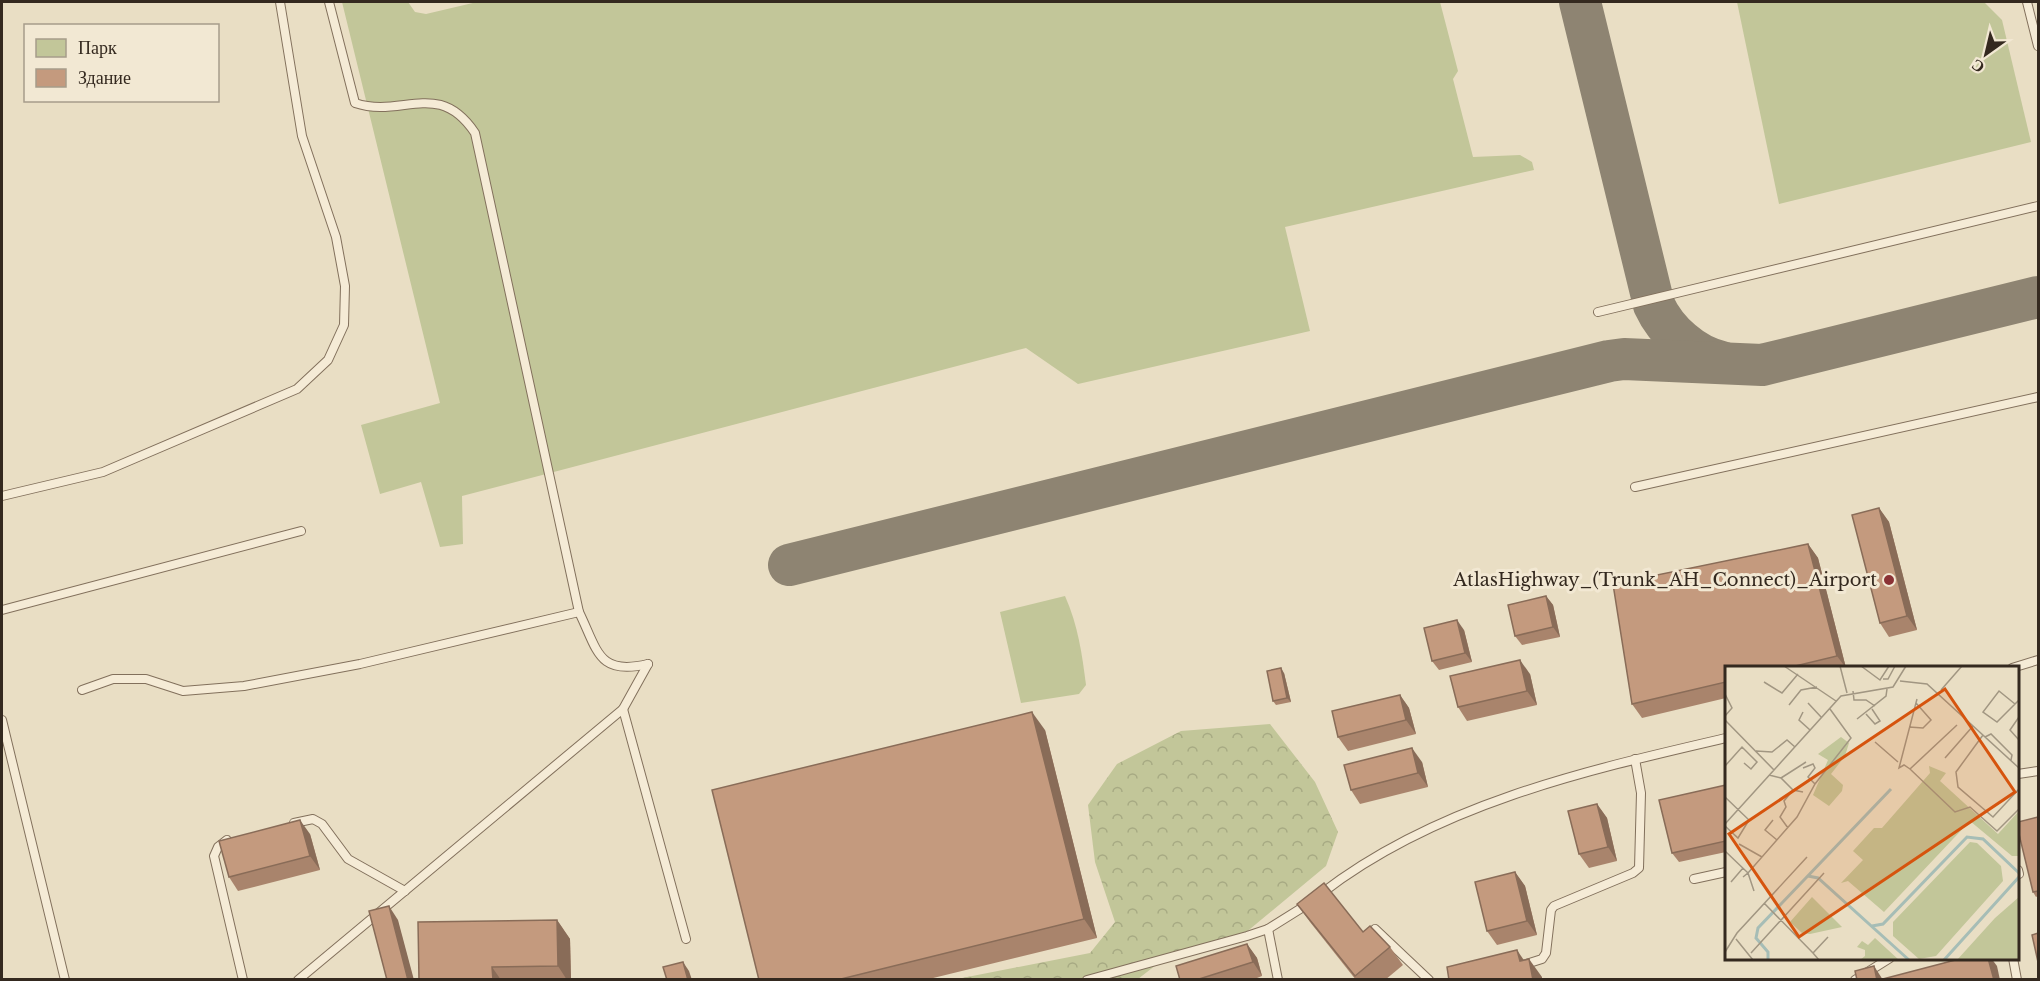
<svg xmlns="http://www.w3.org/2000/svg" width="2040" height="981" viewBox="0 0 2040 981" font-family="'Libre Baskerville',serif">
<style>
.green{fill:#c2c699}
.forest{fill:url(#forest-crowns)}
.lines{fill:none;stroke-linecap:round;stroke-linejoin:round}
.taxiway{stroke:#8e8472;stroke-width:42}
.lane-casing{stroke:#82705c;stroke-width:10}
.lane{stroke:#f5ebd6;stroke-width:8}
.wall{fill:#a9846c}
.shaded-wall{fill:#896c58}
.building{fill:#c49a7e;stroke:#896c58;stroke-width:1.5}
.poi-dot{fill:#8b3235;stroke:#f2e8d3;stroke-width:2}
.labels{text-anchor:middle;stroke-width:6;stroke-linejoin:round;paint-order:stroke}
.poi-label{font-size:18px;fill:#34291f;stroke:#f2e8d3;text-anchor:end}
.inset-river{fill:none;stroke:#a6bdb6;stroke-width:3}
.inset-road{fill:none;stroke:#a19682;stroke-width:1.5}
.view{fill:#d6540e;fill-opacity:0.15;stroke:#d6540e;stroke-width:3}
.inset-edge{fill:none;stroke:#34291f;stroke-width:3}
</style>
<defs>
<pattern id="forest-crowns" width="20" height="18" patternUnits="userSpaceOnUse" patternTransform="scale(1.5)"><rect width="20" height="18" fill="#c2c699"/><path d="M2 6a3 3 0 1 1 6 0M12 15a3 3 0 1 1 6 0" fill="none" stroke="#a7aa83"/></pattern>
</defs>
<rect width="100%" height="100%" fill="#e9dec4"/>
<g class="green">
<path d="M 342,2 L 408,2 L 415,12 L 426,14 L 477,2 L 1440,2 L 1458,71 L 1453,79 L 1473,157 L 1520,155 L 1532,162 L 1534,170 L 1285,227 L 1310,331 L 1078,384 L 1026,348 L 462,496 L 463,544 L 440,547 L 421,482 L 380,494 L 361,425 L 440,403 Z"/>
<path d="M 1737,2 L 1984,2 L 2002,20 L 2031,142 L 1779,204 Z"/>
<path d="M 1065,596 C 1078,625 1082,654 1086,685 L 1079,694 L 1021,703 L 1000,612 Z"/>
</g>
<path class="forest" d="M 1270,724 L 1315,782 L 1338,832 L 1326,866 L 1244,934 L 1156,965 L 1138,979 L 952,980 L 1090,953 L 1115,922 L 1095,862 L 1088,805 L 1117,764 L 1181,731 Z"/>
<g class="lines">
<g class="taxiway">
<path d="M 1580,2 L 1654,305 C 1666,331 1693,356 1722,362"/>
<path d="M 789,565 L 1609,361 L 1624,359 L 1762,365 L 2038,297"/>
</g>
<defs>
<g id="lane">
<path d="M 329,2 L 355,103 C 402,119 438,78 475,133 L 579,612 C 598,651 598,676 648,664"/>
<path d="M 2027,2 L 2038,46"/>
<path d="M 1598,312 L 2038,206"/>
<path d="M 1635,487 L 2038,397"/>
<path d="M 2,496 L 103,472 L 297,389 L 328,360 L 344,325 L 345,286 L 336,237 L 302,136 L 280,2"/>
<path d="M 2,610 L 301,531"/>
<path d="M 2012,668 L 2038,660"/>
<path d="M 82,690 L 113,679 L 146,679 L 183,691 L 244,686 L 360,664 L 579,612"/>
<path d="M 623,709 L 686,939"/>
<path d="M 2,720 L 65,980"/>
<path d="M 2018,774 L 2038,771"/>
<path d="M 294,823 L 313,819 L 322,824 L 348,859 L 405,891"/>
<path d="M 227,840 L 218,847 L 214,856 L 243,980"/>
<path d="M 2018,870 L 2019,874"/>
<path d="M 1694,879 L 1726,872"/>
<path d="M 1322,893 C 1437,804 1588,770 1726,738"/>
<path d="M 1268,929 L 1278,980"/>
<path d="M 1375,929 L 1429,980"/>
<path d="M 2013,958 L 2017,980"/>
<path d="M 1523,965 L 1542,959 L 1546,953 L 1551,910 L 1554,906 L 1633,873 L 1639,868 L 1641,793 L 1635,759"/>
<path d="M 298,980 L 623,709 L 648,664"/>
<path d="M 1087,980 L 1247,936 L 1268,929 L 1308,904"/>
<path d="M 1855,980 L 1890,958"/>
</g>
</defs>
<use href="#lane" class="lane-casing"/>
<use href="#lane" class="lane"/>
</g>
<g class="wall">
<path d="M 1879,508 L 1889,522 L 1917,630 L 1889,637 L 1880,623 Z"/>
<path d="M 1808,544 L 1818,558 L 1846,668 L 1726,668 L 1726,698 L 1642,718 L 1632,704 Z"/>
<path d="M 1546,596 L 1553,605 L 1560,637 L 1522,645 L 1515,636 Z"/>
<path d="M 1464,630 L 1472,662 L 1439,670 L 1432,661 Z"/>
<path d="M 1284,673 L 1291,702 L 1276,705 L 1273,701 Z"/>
<path d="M 1530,674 L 1537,705 L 1467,721 L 1458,707 Z"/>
<path d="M 1400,695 L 1409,708 L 1416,734 L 1348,751 L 1338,737 Z"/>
<path d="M 1045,730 L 1097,938 L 925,980 L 759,980 Z"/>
<path d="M 1422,762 L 1428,787 L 1360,804 L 1351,790 Z"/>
<path d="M 1726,785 L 1726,852 L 1679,862 L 1672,853 Z"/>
<path d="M 1597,804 L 1607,818 L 1617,861 L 1589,868 L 1579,854 Z"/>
<path d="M 2038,817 L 2038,896 L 2036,897 L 2033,892 Z"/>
<path d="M 310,834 L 320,870 L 238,891 L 229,877 Z"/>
<path d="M 1515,872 L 1525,886 L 1537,935 L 1497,945 L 1487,931 Z"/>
<path d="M 1297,904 L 1363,932 L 1390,947 L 1403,965 L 1385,980 L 1356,980 L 1310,922 Z"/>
<path d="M 557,920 L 570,939 L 571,980 L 419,980 Z"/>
<path d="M 1247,944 L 1257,958 L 1262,976 L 1252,980 L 1180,980 Z"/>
</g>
<g class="shaded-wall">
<path d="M 1879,508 L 1889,522 L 1917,630 L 1907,616 Z"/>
<path d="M 1808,544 L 1818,558 L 1846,668 L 1837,656 Z"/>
<path d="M 1546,596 L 1553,605 L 1560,637 L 1553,627 Z"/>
<path d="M 1457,620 L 1464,630 L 1472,662 L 1465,653 Z"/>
<path d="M 1520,660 L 1530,674 L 1537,705 L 1527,691 Z"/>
<path d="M 1281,668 L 1284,673 L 1291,702 L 1287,698 Z"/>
<path d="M 1400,695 L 1409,708 L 1416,734 L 1406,720 Z"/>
<path d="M 1032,712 L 1045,730 L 1097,938 L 1084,919 Z"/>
<path d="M 1412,748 L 1422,762 L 1428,787 L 1418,773 Z"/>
<path d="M 1597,804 L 1607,818 L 1617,861 L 1608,847 Z"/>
<path d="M 300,820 L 310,834 L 320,870 L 310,856 Z"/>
<path d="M 1515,872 L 1525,886 L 1537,935 L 1527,921 Z"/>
<path d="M 389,906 L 398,920 L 414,980 L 408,980 Z"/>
<path d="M 557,920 L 570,939 L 571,980 L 567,980 L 558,966 Z"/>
<path d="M 1247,944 L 1257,958 L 1262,976 L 1253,962 Z"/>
<path d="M 1517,950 L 1530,969 L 1520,961 Z"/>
<path d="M 1988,958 L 1991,958 L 1997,966 L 2000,980 L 1994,980 Z"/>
<path d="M 1529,959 L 1542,977 L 1542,980 L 1533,980 Z"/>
<path d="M 683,962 L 689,971 L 692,980 L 688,980 Z"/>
<path d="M 1874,966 L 1883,980 L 1877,980 Z"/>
<path d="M 492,967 L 501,980 L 493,980 Z"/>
</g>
<g class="building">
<path d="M 1879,508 L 1907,616 L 1880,623 L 1852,515 Z"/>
<path d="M 1808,544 L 1837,656 L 1787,668 L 1726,668 L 1726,682 L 1632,704 L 1613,584 Z"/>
<path d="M 1546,596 L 1553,627 L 1515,636 L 1508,605 Z"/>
<path d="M 1457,620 L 1465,653 L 1432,661 L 1424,628 Z"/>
<path d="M 1520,660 L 1527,691 L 1458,707 L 1450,676 Z"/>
<path d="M 1281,668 L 1287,698 L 1273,701 L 1267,671 Z"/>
<path d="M 1400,695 L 1406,720 L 1338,737 L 1332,711 Z"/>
<path d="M 1032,712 L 1084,919 L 837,980 L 759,980 L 712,790 Z"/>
<path d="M 1412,748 L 1418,773 L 1351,790 L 1344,765 Z"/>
<path d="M 1726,785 L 1726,841 L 1672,853 L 1659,800 Z"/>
<path d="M 1597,804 L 1608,847 L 1579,854 L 1568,811 Z"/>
<path d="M 2038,817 L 2038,891 L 2033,892 L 2018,830 L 2018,822 Z"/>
<path d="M 300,820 L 310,856 L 229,877 L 219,841 Z"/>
<path d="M 1515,872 L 1527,921 L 1487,931 L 1475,882 Z"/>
<path d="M 1324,883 L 1363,932 L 1370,926 L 1390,947 L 1355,976 L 1297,904 Z"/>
<path d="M 389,906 L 408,980 L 387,980 L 369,911 Z"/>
<path d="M 557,920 L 558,966 L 492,967 L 493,980 L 419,980 L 418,922 Z"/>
<path d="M 2038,933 L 2038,962 L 2032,935 Z"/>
<path d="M 1247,944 L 1253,962 L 1196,980 L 1180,980 L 1176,966 Z"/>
<path d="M 1517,950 L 1520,961 L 1529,959 L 1533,980 L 1449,980 L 1447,967 Z"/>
<path d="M 1963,958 L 1988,958 L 1994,980 L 1879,980 Z"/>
<path d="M 683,962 L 688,980 L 667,980 L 663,967 Z"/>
<path d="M 1874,966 L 1877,980 L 1857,980 L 1855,971 Z"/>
</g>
<circle class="poi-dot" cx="1889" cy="580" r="6"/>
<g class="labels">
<g class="poi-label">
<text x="1877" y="586">AtlasHighway_(Trunk_AH_Connect)_Airport</text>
</g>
</g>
<g transform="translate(1725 666)">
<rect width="294" height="294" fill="#e9dec4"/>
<path d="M 204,100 L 221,107 L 215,115 L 273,168 L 294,145 L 294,190 L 287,190 L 245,155 L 159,246 L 123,215 L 116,217 L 138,194 L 128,185 L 149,162 L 157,162 L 205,107 ZM 245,176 L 252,177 L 276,200 L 278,215 L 211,290 L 194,293 L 168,270 L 168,256 ZM 87,231 L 117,261 L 85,268 L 77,267 L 65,256 ZM 294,231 L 294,294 L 232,294 L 270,252 ZM 150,272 L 174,294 L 135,294 L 140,290 L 140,284 L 132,281 L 137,275 L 143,279 Z" fill="#c2c699"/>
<path d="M 116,71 L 124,77 L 120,90 L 106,108 L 118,119 L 117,125 L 104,140 L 88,129 L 103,94 L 93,88 Z" fill="#c2c699"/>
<path class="inset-river" d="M 83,210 L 93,212 L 184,294M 147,260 L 158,258 L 242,171 L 258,173 L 294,207M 43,294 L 43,286 L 31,272 L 33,262 L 166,123M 219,294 L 294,211"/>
<path class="inset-road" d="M 59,0 L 111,35M 115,0 L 122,27M 136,0 L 155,14 L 164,0M 158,13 L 163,13 L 170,0M 175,15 L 202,18 L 294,102M 39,16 L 57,27 L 73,8M 216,24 L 237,0M 128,25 L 129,34 L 141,34 L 150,40M 0,28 L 7,42 L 0,50M 192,33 L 174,102 L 179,99 L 185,103 L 230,146 L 245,141 L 272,165 L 294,143M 83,37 L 97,52M 290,38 L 274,25 L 258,46 L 272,56 L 294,34M 64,39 L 76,24 L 92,21M 78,46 L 74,54 L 85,64M 141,48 L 150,58 L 155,55 L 147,43M 294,51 L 285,64 L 294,74M 132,53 L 161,30 L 162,23M 0,54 L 49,104M 184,61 L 198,62 L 206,54 L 191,37M 258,69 L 231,106 L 233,121 L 268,151 L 294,123M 260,71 L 266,68 L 287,89 L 286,94M 150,76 L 173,96M 31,85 L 47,86 L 62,74 L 70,81M 220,92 L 248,60M 0,100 L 17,81 L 32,96 L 26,103 L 19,97M 78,102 L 88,98 L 90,102 L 83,111 L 90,118M 185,103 L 232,59M 44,109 L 56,112 L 68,124 L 78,126M 56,112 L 81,96M 0,131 L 24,154 L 13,172 L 0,160M 48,154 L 40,164 L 52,174M 0,158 L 116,30 L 168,21 L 181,0M 63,162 L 55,151 L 61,141 L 59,135 L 68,124M 14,178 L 37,191M 0,185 L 23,207 L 72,151 L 90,118 L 126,72 L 105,43M 18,211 L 23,207 L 29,225M 6,216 L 18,202M 39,237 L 88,287M 11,273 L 28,294M 0,286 L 12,267 L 82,191M 26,287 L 99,207M 94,294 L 88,287 L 103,271"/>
<path class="view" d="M 220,23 L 290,126 L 74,271 L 4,168 Z"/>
<rect width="294" height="294" class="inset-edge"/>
</g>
<rect width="2040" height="981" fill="none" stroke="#34291f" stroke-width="6"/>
<rect x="24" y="24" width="195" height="78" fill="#f2e8d3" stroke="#a69c8b" stroke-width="1.5"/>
<rect x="36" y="39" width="30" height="18" fill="#c2c699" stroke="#a69c8b" stroke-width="1.5"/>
<text x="78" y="54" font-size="18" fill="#34291f">Парк</text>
<rect x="36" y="69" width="30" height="18" fill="#c49a7e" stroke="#a69c8b" stroke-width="1.5"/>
<text x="78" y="84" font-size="18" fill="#34291f">Здание</text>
<g transform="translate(1986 54) rotate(214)" stroke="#f2e8d3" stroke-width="4.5" paint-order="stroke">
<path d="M0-4.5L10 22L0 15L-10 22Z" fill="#34291f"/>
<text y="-9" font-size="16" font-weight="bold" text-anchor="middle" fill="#34291f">С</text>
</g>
</svg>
